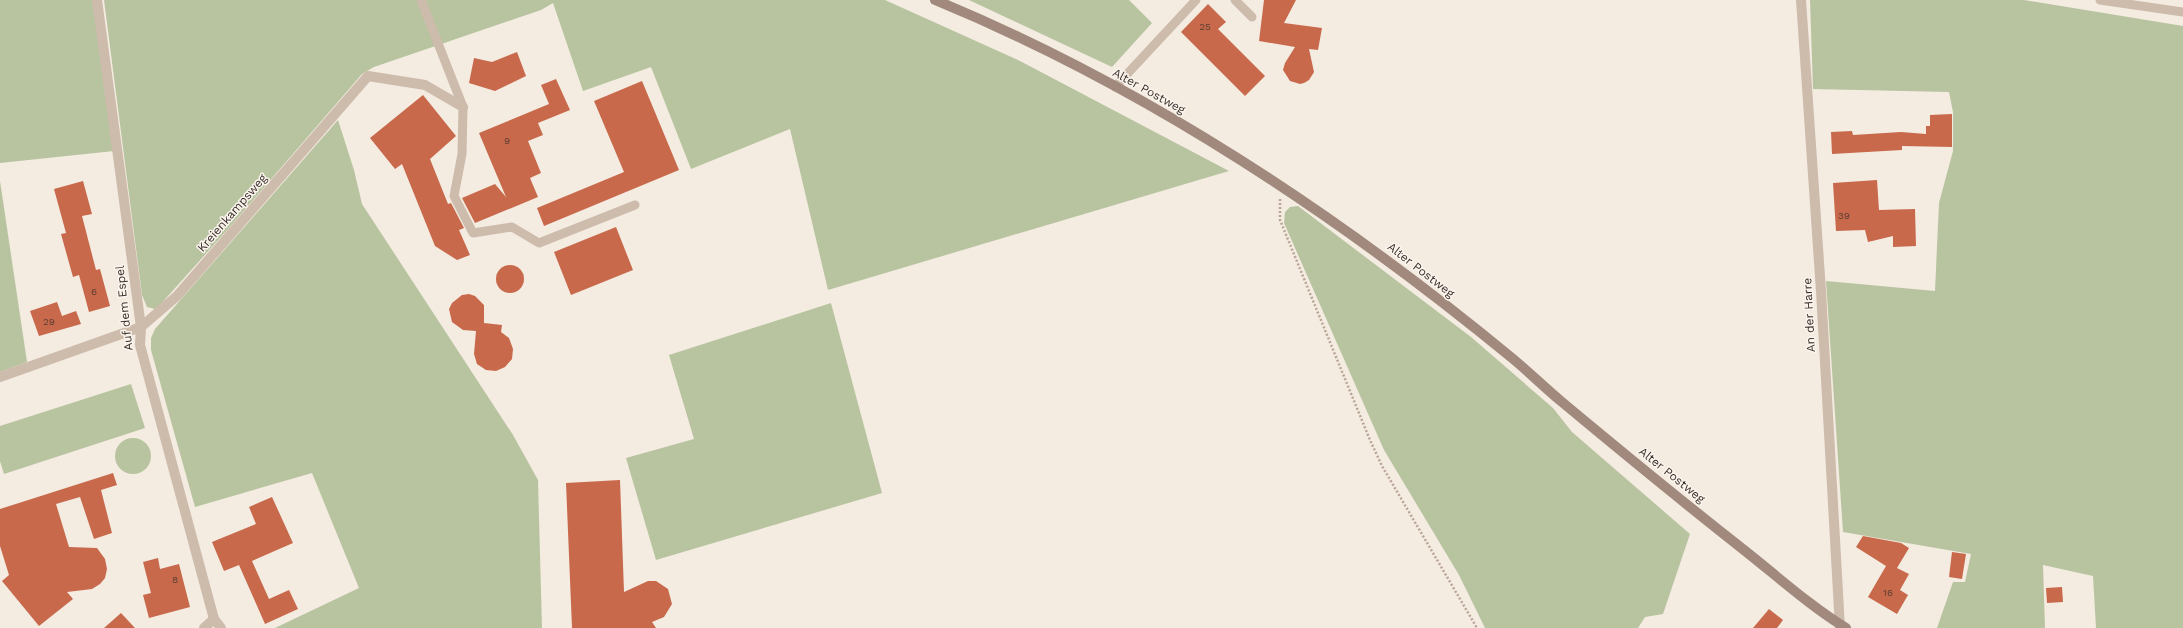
<svg xmlns="http://www.w3.org/2000/svg" width="2183" height="628" viewBox="0 0 2183 628" font-family="'Work Sans',sans-serif">
<style>
.green{fill:#b8c4a0}
.building{fill:#c8694b}
.lines{fill:none;stroke-linecap:round;stroke-linejoin:round}
.path{stroke:#b9a596;stroke-width:2.5;stroke-dasharray:2 2;stroke-linecap:butt}
.service{stroke:#cdbbac;stroke-width:9}
.minor{stroke:#cdbbac;stroke-width:10}
.secondary{stroke:#a18a7d;stroke-width:10}
.labels{text-anchor:middle;stroke-width:3;stroke-linejoin:round;paint-order:stroke}
.number-label{font-size:10px;fill:#5e3e33}
.street-label{font-size:12px;fill:#3b302b;stroke:#fbf5ee}
</style>
<rect width="100%" height="100%" fill="#f4ebe1"/>
<g class="green">
<path d="M 0,0 L 93,0 L 114,151 L 0,163 Z"/>
<path d="M 104,0 L 885,0 L 1020,61 L 1229,171 L 828,290 L 790,129 L 691,169 L 651,67 L 583,91 L 553,3 L 541,10 L 374,67 L 362,74 L 229,228 L 159,306 L 155,309 L 147,307 L 142,295 Z"/>
<path d="M 969,0 L 1129,0 L 1152,23 L 1112,67 Z"/>
<path d="M 1810,0 L 2024,0 L 2183,26 L 2183,628 L 2096,628 L 2093,576 L 2043,565 L 2045,628 L 1937,628 L 1953,582 L 1965,582 L 1971,554 L 1843,532 L 1826,281 L 1935,291 L 1939,203 L 1953,151 L 1953,112 L 1949,92 L 1813,89 Z"/>
<path d="M 338,120 L 354,170 L 362,204 L 513,435 L 538,480 L 542,628 L 275,628 L 359,588 L 312,473 L 195,507 L 151,350 L 151,338 L 155,329 Z"/>
<path d="M 0,181 L 27,362 L 0,372 Z"/>
<path d="M 1298,206 L 1471,337 L 1553,408 L 1572,432 L 1690,534 L 1663,614 L 1645,617 L 1638,628 L 1485,628 L 1459,575 L 1384,450 L 1284,223 L 1285,212 L 1290,207 Z"/>
<path d="M 831,303 L 882,493 L 656,560 L 626,458 L 694,439 L 669,355 Z"/>
<path d="M 131,384 L 145,428 L 4,474 L 0,461 L 0,426 Z"/>
<circle cx="133" cy="456" r="18"/>
</g>
<g class="building">
<path d="M 1264,0 L 1296,0 L 1284,23 L 1322,28 L 1318,50 L 1309,49 L 1314,72 L 1309,80 L 1304,83 L 1300,84 L 1290,81 L 1283,70 L 1285,63 L 1295,47 L 1259,41 Z"/>
<path d="M 1208,4 L 1226,22 L 1218,29 L 1265,76 L 1245,96 L 1181,32 Z"/>
<path d="M 517,52 L 526,76 L 495,91 L 469,83 L 474,58 L 492,62 Z"/>
<path d="M 556,79 L 570,110 L 538,123 L 543,135 L 528,141 L 541,173 L 530,178 L 538,197 L 475,223 L 462,198 L 495,184 L 506,197 L 479,133 L 549,104 L 541,85 Z"/>
<path d="M 642,81 L 679,170 L 544,226 L 537,208 L 624,172 L 594,101 Z"/>
<path d="M 423,95 L 456,136 L 430,159 L 448,204 L 451,203 L 464,228 L 459,230 L 470,255 L 457,260 L 435,246 L 402,164 L 395,169 L 370,138 Z"/>
<path d="M 1952,114 L 1952,147 L 1902,146 L 1902,150 L 1832,154 L 1831,132 L 1852,131 L 1853,135 L 1901,132 L 1926,134 L 1926,126 L 1930,126 L 1930,115 Z"/>
<path d="M 1877,180 L 1879,210 L 1915,209 L 1916,246 L 1893,247 L 1893,236 L 1868,242 L 1865,230 L 1836,231 L 1833,183 Z"/>
<path d="M 83,181 L 92,214 L 82,216 L 96,270 L 100,269 L 110,306 L 89,312 L 79,275 L 73,277 L 61,234 L 66,233 L 54,189 Z"/>
<path d="M 616,227 L 633,270 L 571,295 L 554,252 Z"/>
<circle cx="510" cy="279" r="14"/>
<path d="M 469,294 L 475,296 L 484,305 L 484,323 L 502,325 L 501,332 L 509,338 L 513,349 L 512,359 L 505,367 L 496,371 L 486,370 L 477,364 L 474,354 L 476,331 L 463,330 L 452,322 L 449,309 L 452,303 L 462,295 Z"/>
<path d="M 57,302 L 62,316 L 76,311 L 81,324 L 39,336 L 30,311 Z"/>
<path d="M 113,473 L 117,485 L 101,490 L 112,533 L 94,539 L 80,497 L 56,504 L 69,547 L 97,548 L 105,559 L 107,569 L 105,578 L 100,584 L 92,589 L 67,592 L 73,599 L 39,626 L 2,581 L 9,575 L 0,546 L 0,509 Z"/>
<path d="M 620,480 L 624,592 L 648,581 L 656,581 L 668,589 L 672,604 L 664,617 L 652,622 L 656,628 L 572,628 L 566,483 Z"/>
<path d="M 272,497 L 293,543 L 252,561 L 269,599 L 289,590 L 298,609 L 265,624 L 239,565 L 224,571 L 212,542 L 256,524 L 249,507 Z"/>
<path d="M 1863,536 L 1901,543 L 1909,548 L 1897,568 L 1909,574 L 1900,590 L 1908,595 L 1897,614 L 1868,597 L 1886,566 L 1856,547 Z"/>
<path d="M 1952,552 L 1966,554 L 1962,579 L 1949,577 Z"/>
<path d="M 158,558 L 160,569 L 179,564 L 190,607 L 149,618 L 143,595 L 151,593 L 143,562 Z"/>
<path d="M 2062,587 L 2063,602 L 2047,603 L 2046,588 Z"/>
<path d="M 1769,609 L 1783,620 L 1777,628 L 1753,628 Z"/>
<path d="M 121,613 L 135,628 L 104,628 Z"/>
</g>
<g class="lines">
<path class="path" d="M 1280,199 L 1280,220 L 1370,440 L 1382,466 L 1477,628"/>
<g class="service">
<path d="M 421,0 L 463,107 L 462,154 L 454,196 L 473,233 L 512,227 L 539,243 L 635,205"/>
<path d="M 1235,0 L 1252,17"/>
<path d="M 2100,0 L 2183,12"/>
<path d="M 1115,87 L 1196,0"/>
</g>
<g class="minor">
<path d="M 97,0 L 141,327 L 140,345 L 214,619 L 221,628"/>
<path d="M 1801,0 L 1821,291 L 1840,628"/>
<path d="M 0,377 L 141,327 L 177,296 L 368,76 L 425,85 L 463,107"/>
<path d="M 204,628 L 214,619"/>
</g>
<path class="secondary" d="M 935,0 C 1144,86 1337,214 1512,358 C 1529,372 1545,388 1562,402 C 1622,452 1683,502 1744,550 C 1777,576 1810,606 1846,628"/>
</g>
<g class="labels">
<g class="number-label">
<text x="1205" y="30">25</text>
<text x="507" y="144">9</text>
<text x="1844" y="219">39</text>
<text x="94" y="295">6</text>
<text x="49" y="325">29</text>
<text x="175" y="583">8</text>
<text x="1888" y="596">16</text>
</g>
<g class="street-label">
<text transform="translate(1149 91) rotate(29)" y="4">Alter Postweg</text>
<text transform="translate(232 213) rotate(-49)" y="4">Kreienkampsweg</text>
<text transform="translate(1421 270) rotate(38)" y="4">Alter Postweg</text>
<text transform="translate(124 308) rotate(-96)" y="4">Auf dem Espel</text>
<text transform="translate(1809 315) rotate(-93)" y="4">An der Harre</text>
<text transform="translate(1672 475) rotate(39)" y="4">Alter Postweg</text>
</g>
</g>
</svg>
